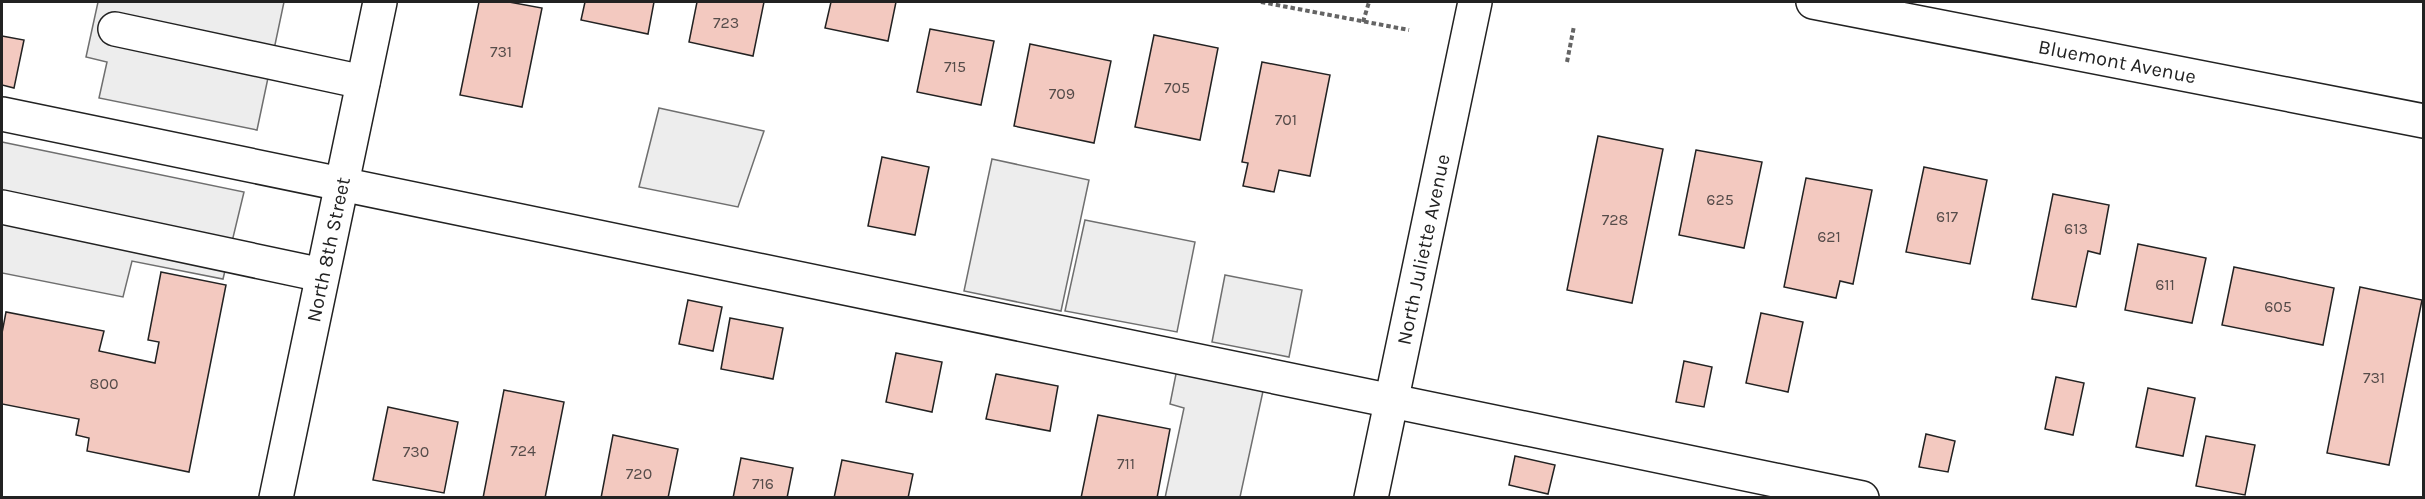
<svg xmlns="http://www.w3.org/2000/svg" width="2425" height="499" viewBox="0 0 2425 499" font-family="Karla,sans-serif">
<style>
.parking{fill:#ededed;stroke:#6f6f6f;stroke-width:1.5}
.building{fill:#f3c9c0;stroke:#222;stroke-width:1.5}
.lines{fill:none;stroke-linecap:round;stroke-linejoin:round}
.minor-casing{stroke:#222;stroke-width:36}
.major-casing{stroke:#222;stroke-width:36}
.path{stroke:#646464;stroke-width:4;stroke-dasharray:4.5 3;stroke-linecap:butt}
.minor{stroke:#fff;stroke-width:33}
.major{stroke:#fff;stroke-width:33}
.labels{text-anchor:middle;stroke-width:4.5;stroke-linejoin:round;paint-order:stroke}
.number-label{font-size:16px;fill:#564c4a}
.street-label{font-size:20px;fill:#222;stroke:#fff}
</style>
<rect width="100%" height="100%" fill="#fff"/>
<g class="parking">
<path d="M 98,2 L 284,2 L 257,130 L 99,98 L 107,62 L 86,57 Z"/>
<path d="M 659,108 L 764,131 L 738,207 L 639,187 Z"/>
<path d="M 2,142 L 244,192 L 223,279 L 132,261 L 123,297 L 2,273 Z"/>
<path d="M 992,159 L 1089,180 L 1061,311 L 964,291 Z"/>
<path d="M 1085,220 L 1195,242 L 1177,332 L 1065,311 Z"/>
<path d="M 1225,275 L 1302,290 L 1289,357 L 1212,342 Z"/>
<path d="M 1178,364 L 1265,382 L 1240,497 L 1165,498 L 1184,408 L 1170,404 Z"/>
</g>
<g class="building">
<path d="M 479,2 L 509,2 L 542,8 L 522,107 L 460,95 Z"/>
<path d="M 585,2 L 654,2 L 648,34 L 581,20 Z"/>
<path d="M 697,2 L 764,2 L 753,56 L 689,42 Z"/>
<path d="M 831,2 L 896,2 L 888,41 L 825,28 Z"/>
<path d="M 930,29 L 994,41 L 981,105 L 917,92 Z"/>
<path d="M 1154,35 L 1218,48 L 1200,140 L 1135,127 Z"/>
<path d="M 2,36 L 24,40 L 14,88 L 2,85 Z"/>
<path d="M 1030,44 L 1111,61 L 1094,143 L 1014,126 Z"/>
<path d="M 1262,62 L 1330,75 L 1310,176 L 1279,170 L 1274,192 L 1243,186 L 1248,163 L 1242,162 Z"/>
<path d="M 1598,136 L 1663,149 L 1632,303 L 1567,290 Z"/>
<path d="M 1696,150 L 1762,162 L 1744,248 L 1679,235 Z"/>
<path d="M 882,157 L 929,167 L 915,235 L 868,226 Z"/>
<path d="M 1924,167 L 1987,180 L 1970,264 L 1906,252 Z"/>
<path d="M 1806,178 L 1872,190 L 1853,284 L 1840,281 L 1836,298 L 1784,287 Z"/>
<path d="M 2053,194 L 2109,205 L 2100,254 L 2088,251 L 2076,307 L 2032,299 Z"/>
<path d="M 2138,244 L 2206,258 L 2192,323 L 2125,310 Z"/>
<path d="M 2234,267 L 2334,288 L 2323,345 L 2222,325 Z"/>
<path d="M 161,272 L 226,285 L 189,472 L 87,451 L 89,438 L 76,435 L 79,419 L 2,404 L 2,333 L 6,312 L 104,331 L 99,351 L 155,363 L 159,342 L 148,340 Z"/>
<path d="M 2360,287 L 2422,300 L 2389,465 L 2327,453 Z"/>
<path d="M 688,300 L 722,307 L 713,351 L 679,344 Z"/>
<path d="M 1761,313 L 1803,322 L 1788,392 L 1746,383 Z"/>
<path d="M 730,318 L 783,328 L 773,379 L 721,369 Z"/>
<path d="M 896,353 L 942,362 L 932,412 L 886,402 Z"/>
<path d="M 1684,361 L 1712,367 L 1704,407 L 1676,402 Z"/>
<path d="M 996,374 L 1058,386 L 1050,431 L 986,419 Z"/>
<path d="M 2056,377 L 2084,383 L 2073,435 L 2045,429 Z"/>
<path d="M 2148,388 L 2195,398 L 2183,456 L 2136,447 Z"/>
<path d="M 504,390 L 564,402 L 545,498 L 483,498 Z"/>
<path d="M 388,407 L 458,422 L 444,493 L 373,480 Z"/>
<path d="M 1098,415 L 1170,429 L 1157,498 L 1081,498 Z"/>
<path d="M 1926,434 L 1955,441 L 1948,472 L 1919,467 Z"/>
<path d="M 613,435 L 678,449 L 668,498 L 601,498 Z"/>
<path d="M 2206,436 L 2255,445 L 2245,495 L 2196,486 Z"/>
<path d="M 1515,456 L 1555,465 L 1548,494 L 1509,485 Z"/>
<path d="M 741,458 L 793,468 L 787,498 L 733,498 Z"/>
<path d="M 842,460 L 913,474 L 908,498 L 834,498 Z"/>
</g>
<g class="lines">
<defs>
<g id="minor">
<path d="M 115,29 L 363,82"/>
<path d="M 2,114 L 1862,498"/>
<path d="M 2,207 L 322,275"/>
<path id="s1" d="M 276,498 L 380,2"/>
<path id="s2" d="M 1371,498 L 1475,2"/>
</g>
<g id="major">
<path id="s3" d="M 1813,2 L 2424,121"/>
</g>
</defs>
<use href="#minor" class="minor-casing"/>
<use href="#major" class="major-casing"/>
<g class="path">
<path d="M 1261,2 L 1409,30"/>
<path d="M 1363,22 L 1369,2"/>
<path d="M 1567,62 L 1574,26"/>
</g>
<use href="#minor" class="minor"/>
<use href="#major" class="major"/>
</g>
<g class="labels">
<g class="number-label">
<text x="726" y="28">723</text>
<text x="501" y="57">731</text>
<text x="955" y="72">715</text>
<text x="1177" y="93">705</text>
<text x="1062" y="99">709</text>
<text x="1286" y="125">701</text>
<text x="1720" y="205">625</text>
<text x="1947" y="222">617</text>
<text x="1615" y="225">728</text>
<text x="2076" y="234">613</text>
<text x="1829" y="242">621</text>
<text x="2165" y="290">611</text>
<text x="2278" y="312">605</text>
<text x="2374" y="383">731</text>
<text x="104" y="389">800</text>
<text x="523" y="456">724</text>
<text x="416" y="457">730</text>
<text x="1126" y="469">711</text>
<text x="639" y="479">720</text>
<text x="763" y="489">716</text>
</g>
<g class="street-label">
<text dy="7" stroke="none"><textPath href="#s3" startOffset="310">Bluemont Avenue</textPath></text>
<text dy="7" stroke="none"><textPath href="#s1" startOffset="254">North 8th Street</textPath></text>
<text dy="7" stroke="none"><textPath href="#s2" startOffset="254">North Juliette Avenue</textPath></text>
</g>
</g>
<rect width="2425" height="499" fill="none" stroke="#222222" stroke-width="6"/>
</svg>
